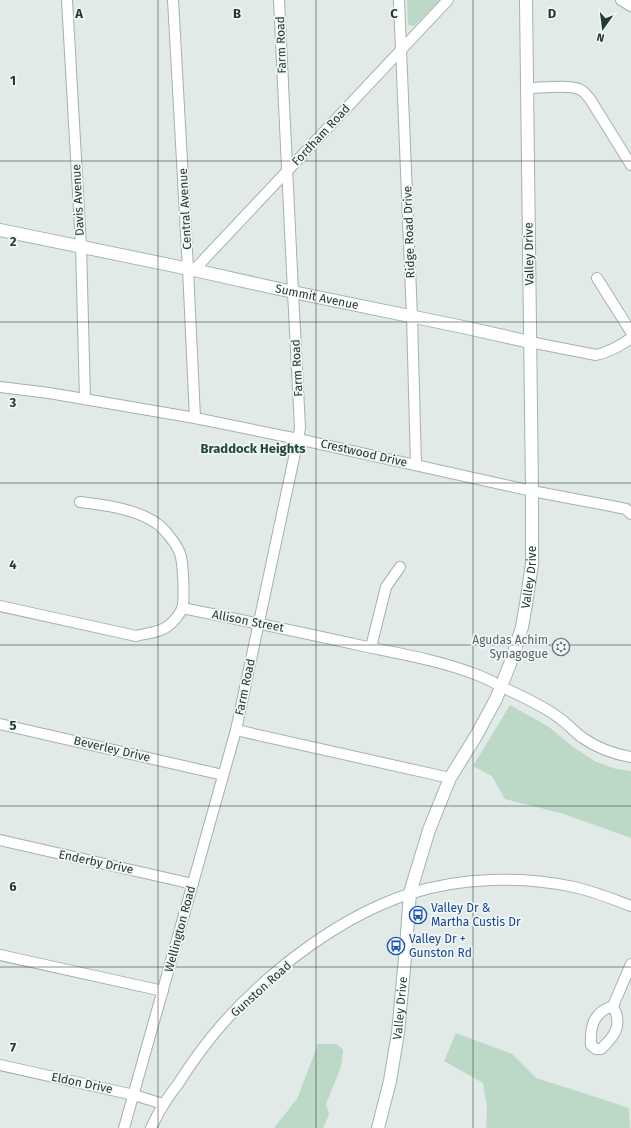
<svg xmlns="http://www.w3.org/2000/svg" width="631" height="1128" viewBox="0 0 631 1128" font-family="'Fira Sans',sans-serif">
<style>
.green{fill:#bcd8c6}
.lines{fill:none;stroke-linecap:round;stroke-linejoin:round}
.street-casing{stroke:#a5b1ad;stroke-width:12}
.secondary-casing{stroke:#a2b4af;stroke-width:14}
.street{stroke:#fff;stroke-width:10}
.secondary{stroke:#fff;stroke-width:12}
.grid{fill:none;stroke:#243834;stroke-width:1;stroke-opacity:0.55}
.labels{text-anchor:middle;stroke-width:3.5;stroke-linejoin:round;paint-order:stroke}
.street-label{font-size:12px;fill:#243834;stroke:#f1f7f4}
.worship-label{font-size:12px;fill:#5b616d;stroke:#f1f7f4;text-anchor:end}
.transit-label{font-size:12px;fill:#164399;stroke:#f1f7f4;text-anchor:start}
.neighbourhood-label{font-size:13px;font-weight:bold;fill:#224741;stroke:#f1f7f4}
.grid-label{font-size:13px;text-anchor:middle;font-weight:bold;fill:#243834;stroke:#f1f7f4;stroke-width:3.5;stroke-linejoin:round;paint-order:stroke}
</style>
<rect width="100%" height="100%" fill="#e1eae6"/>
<g class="green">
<path d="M 407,0 L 440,0 L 414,26 L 408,25 Z"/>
<path d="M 510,705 L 549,727 L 573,747 L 596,762 L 616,769 L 631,771 L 631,838 L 564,814 L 505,799 L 492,776 L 473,766 Z"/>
<path d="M 456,1033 L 512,1054 L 536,1078 L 608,1101 L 629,1108 L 630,1128 L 486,1128 L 487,1108 L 483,1083 L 444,1061 Z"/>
<path d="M 318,1044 L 337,1044 L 343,1050 L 341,1067 L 326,1104 L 329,1115 L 323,1128 L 274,1128 L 297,1099 Z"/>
</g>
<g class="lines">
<defs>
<g id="street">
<path d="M 67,0 L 81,246 L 85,399"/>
<path d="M 173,0 L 188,269 L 195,418"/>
<path d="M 399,0 L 412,317 L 416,465"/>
<path d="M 621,0 L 631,6"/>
<path d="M 528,88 C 540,88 572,84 581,90 C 585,92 587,96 590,99 L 631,165"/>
<path d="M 194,270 L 448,0"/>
<path d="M 597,278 L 631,332"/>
<path d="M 530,342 L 596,355 C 609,352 620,346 631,338"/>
<path d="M 0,387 L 49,393 L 195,418 L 298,439 L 532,491 L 606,505 L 626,509 L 631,514"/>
<path d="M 0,606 L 136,636 C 147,633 159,633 168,626 C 173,622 179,615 182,609 C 185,601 183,566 181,557 C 179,547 167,532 159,525 C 138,509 105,505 80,502"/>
<path d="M 182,608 C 243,620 303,633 363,646 C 402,654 443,661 480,676 C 488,679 495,683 502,687 C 521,696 540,704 558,717 C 567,723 574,732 583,738 C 597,748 614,754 631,757"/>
<path d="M 371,647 L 386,587 L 400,567"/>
<path d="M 0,724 L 223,775"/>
<path d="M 236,730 L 450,778"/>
<path d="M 0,840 L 193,884"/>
<path d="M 0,955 L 163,991"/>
<path d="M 613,1006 C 623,1025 615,1036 601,1049 L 596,1049 L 591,1045 C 590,1027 593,1012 613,1006 Z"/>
<path d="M 613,1006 L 631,964"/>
<path d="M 0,1065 L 134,1095 L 163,1104"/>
<path d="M 124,1128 L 236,730 L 298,439 L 300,428 L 299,408 L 293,292 L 279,0"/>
<path d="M 151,1128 C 155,1120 159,1111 164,1104 C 168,1097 173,1091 178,1084 C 192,1062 207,1041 225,1021 C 272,969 341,916 409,894 C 460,877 521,876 574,887 C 593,891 612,899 631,906"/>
</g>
<g id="secondary">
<path id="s1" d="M 0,230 L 194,270 L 293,292 L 463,327 L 530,342"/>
<path id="s2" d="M 378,1128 L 390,1081 L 398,1033 L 406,947 L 410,893 L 429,830 L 450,778 L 476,736 L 496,699 L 510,664 L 517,643 L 522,627 L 526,604 L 532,564 L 532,491 L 526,0"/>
</g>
</defs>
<use href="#street" class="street-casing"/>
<use href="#secondary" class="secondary-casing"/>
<use href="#street" class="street"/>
<use href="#secondary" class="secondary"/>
</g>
<path class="grid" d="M 158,0 L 158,1128M 316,0 L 316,1128M 473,0 L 473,1128M 0,161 L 631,161M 0,322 L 631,322M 0,483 L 631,483M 0,645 L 631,645M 0,806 L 631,806M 0,967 L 631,967"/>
<defs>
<symbol id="synagogue-ring" viewBox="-11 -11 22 22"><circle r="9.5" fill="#f1f7f4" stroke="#6b7280" stroke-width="1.5"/><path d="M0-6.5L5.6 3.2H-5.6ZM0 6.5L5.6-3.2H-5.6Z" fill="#6b7280"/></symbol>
<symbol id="bus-ring" viewBox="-11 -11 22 22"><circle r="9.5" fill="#f1f7f4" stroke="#1a4fb4" stroke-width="1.5"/><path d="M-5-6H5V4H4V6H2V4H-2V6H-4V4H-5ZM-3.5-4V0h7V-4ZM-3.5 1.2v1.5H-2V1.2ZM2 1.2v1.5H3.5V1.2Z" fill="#1a4fb4"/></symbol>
</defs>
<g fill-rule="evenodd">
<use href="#synagogue-ring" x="551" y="637" width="20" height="20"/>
<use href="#bus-ring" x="408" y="905" width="20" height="20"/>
<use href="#bus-ring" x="386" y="936" width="20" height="20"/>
</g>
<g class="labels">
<g class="street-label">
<text transform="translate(281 45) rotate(-92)" y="4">Farm Road</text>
<text transform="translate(321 135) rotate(-47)" y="4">Fordham Road</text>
<text transform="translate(78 200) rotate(-93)" y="4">Davis Avenue</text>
<text transform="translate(185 209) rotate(-93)" y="4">Central Avenue</text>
<text transform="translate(409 232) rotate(-92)" y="4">Ridge Road Drive</text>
<text transform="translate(529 254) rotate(-91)" y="4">Valley Drive</text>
<text dy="4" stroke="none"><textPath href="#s1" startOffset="324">Summit Avenue</textPath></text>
<text transform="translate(297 368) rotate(-93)" y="4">Farm Road</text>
<text transform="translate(364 453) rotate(13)" y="4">Crestwood Drive</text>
<text dy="4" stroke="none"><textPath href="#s2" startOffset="578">Valley Drive</textPath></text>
<text transform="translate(248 621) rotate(11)" y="4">Allison Street</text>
<text transform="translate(245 687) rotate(-78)" y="4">Farm Road</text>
<text transform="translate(112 749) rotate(13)" y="4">Beverley Drive</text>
<text transform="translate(96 862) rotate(12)" y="4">Enderby Drive</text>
<text transform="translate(180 929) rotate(-75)" y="4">Wellington Road</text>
<text transform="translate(261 989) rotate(-42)" y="4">Gunston Road</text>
<text dy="4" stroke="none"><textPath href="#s2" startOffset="122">Valley Drive</textPath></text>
<text transform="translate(82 1083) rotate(12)" y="4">Eldon Drive</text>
</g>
<g class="worship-label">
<text x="548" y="644">Agudas Achim<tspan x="548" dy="14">Synagogue</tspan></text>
</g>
<g class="transit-label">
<text x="431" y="912">Valley Dr &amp;<tspan x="431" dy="14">Martha Custis Dr</tspan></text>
<text x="409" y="943">Valley Dr +<tspan x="409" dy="14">Gunston Rd</tspan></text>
</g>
<g class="neighbourhood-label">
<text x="253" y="453">Braddock Heights</text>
</g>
</g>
<g class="grid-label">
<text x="79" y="18">A</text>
<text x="237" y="18">B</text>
<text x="394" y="18">C</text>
<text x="552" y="18">D</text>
<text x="13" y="85">1</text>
<text x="13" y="246">2</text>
<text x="13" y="407">3</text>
<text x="13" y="569">4</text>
<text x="13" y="730">5</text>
<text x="13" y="891">6</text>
<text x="13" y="1052">7</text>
</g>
<g transform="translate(603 28) rotate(194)" stroke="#f1f7f4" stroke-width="3" paint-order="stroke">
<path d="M0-3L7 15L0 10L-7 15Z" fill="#243834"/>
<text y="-6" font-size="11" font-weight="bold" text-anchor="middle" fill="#243834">N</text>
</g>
</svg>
